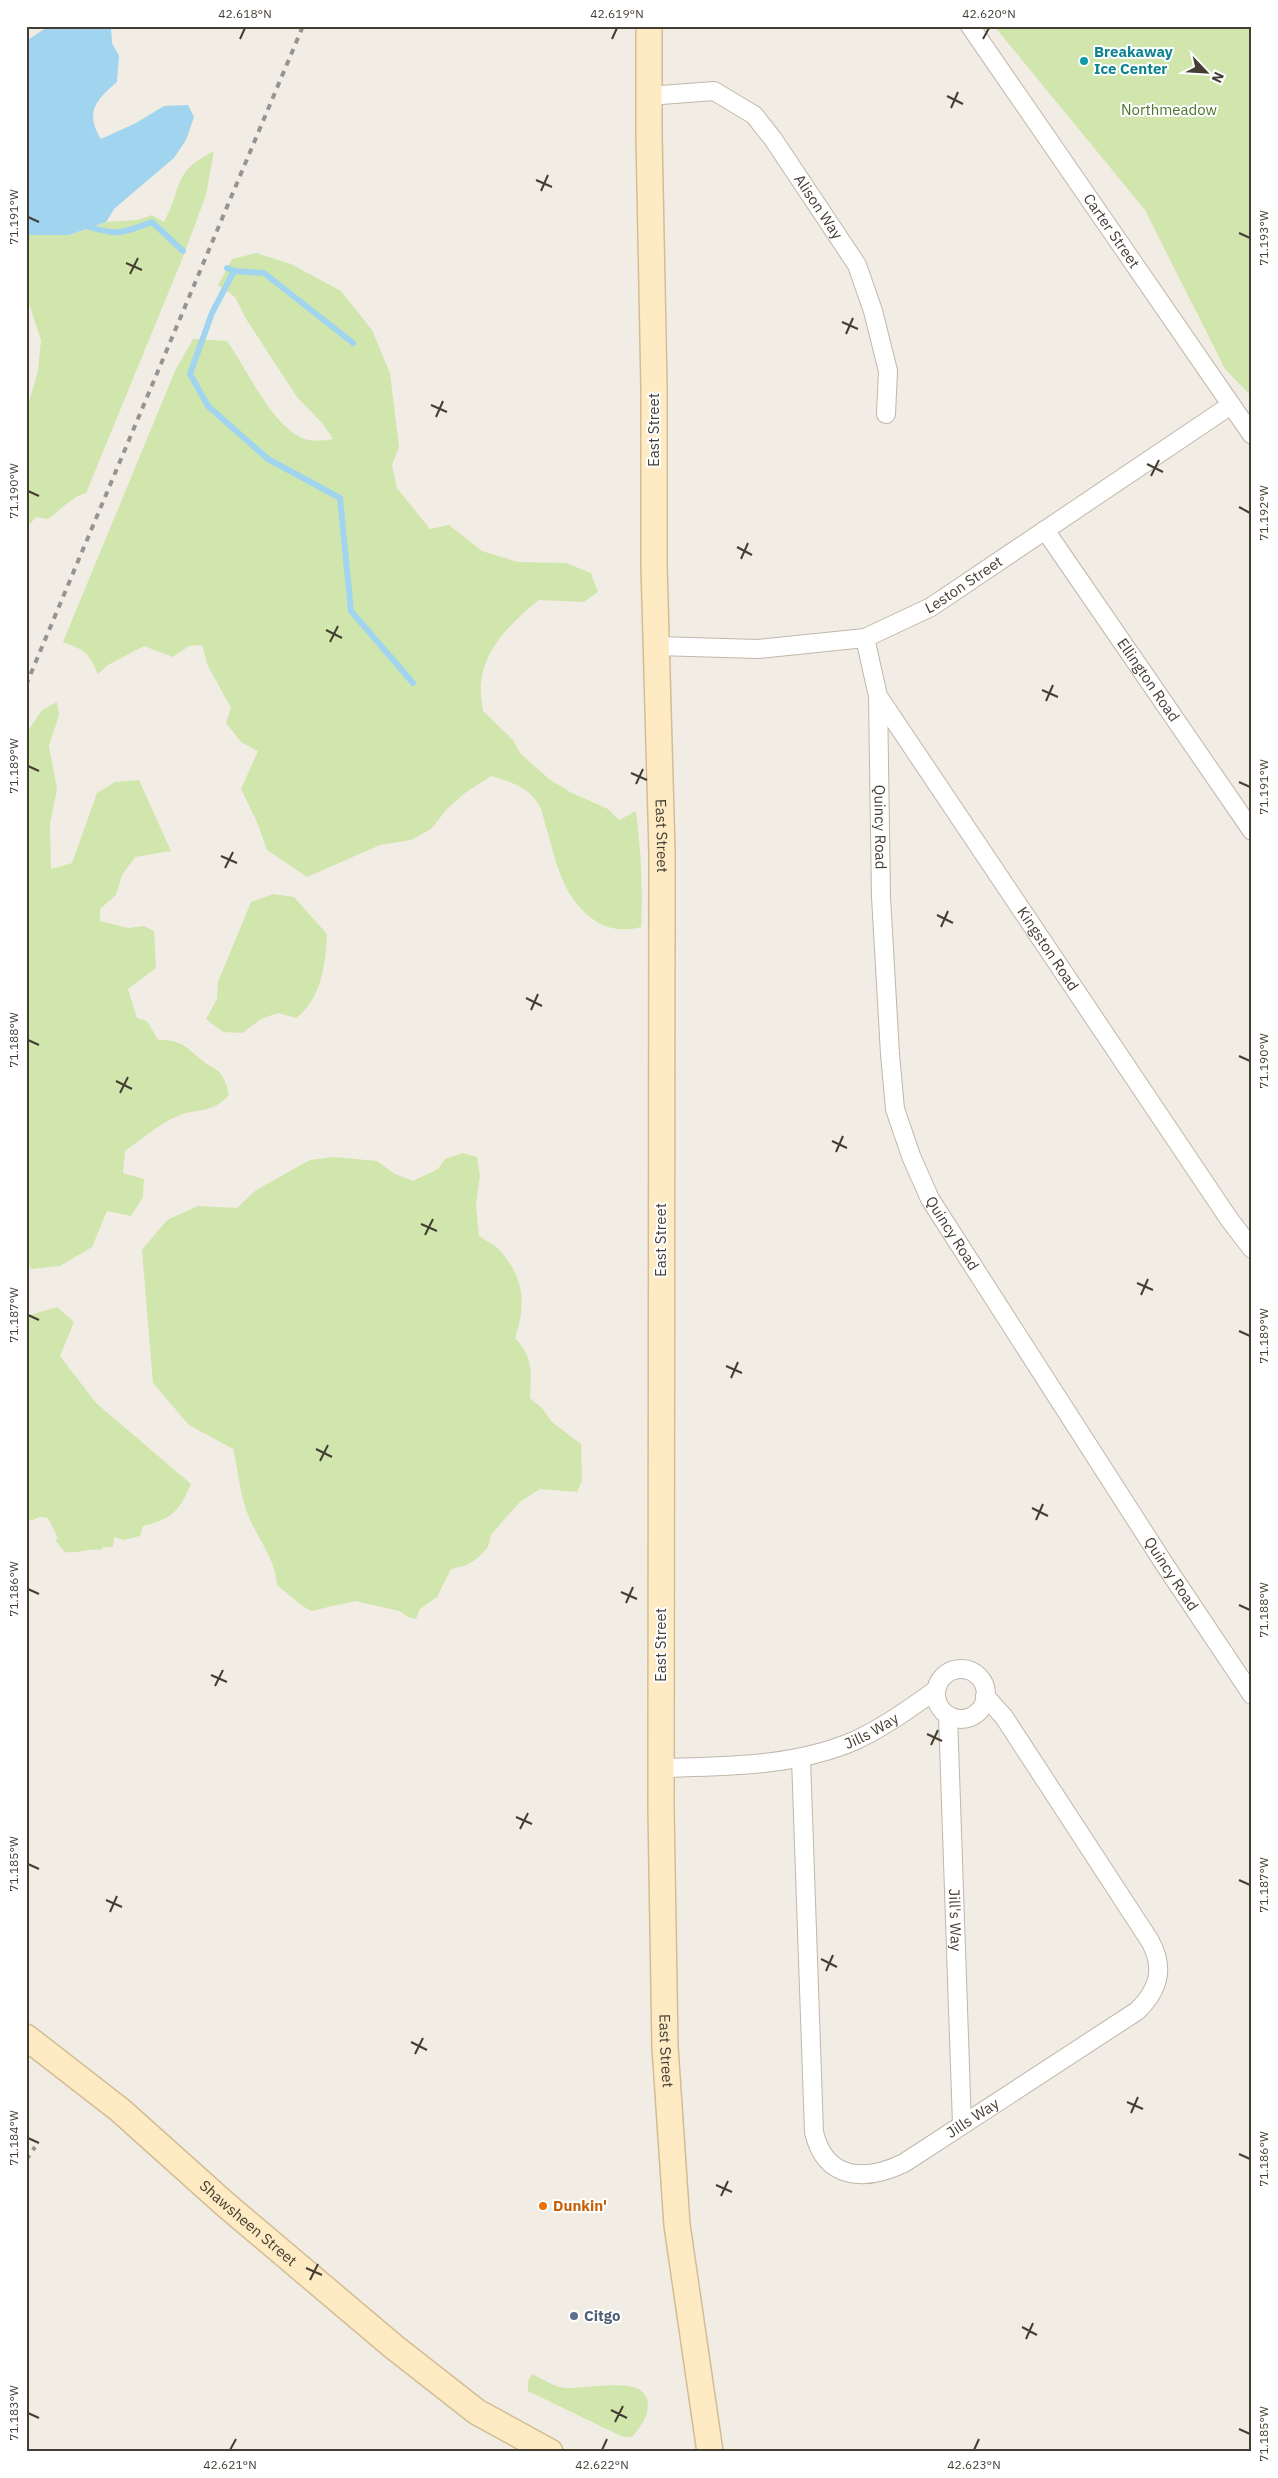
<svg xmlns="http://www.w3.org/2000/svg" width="1278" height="2478" viewBox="0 0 1278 2478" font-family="'IBM Plex Sans',sans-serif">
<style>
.green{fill:#d1e6ad}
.water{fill:#a1d5ef}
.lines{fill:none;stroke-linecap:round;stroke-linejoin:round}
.stream{stroke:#a1d5ef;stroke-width:6}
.street-casing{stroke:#c0b7aa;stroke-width:20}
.secondary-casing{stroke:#d2bd95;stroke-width:28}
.street{stroke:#fff;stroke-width:18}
.secondary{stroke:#feebc3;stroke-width:25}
.rail{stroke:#949494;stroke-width:4;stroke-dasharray:6 6;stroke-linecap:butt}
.ticks{fill:none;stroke:#443d34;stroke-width:2}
.culture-dot{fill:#0f9aa8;stroke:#fff;stroke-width:2}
.food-dot{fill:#e8710a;stroke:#fff;stroke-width:2}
.service-dot{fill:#5c6f8a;stroke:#fff;stroke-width:2}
.labels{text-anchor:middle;stroke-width:4;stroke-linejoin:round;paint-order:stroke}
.culture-label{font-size:15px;font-weight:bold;fill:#0d838f;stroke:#fff;text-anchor:start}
.park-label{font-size:15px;fill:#4b7429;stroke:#fff}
.street-label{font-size:15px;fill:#443d34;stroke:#fff}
.food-label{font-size:15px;font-weight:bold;fill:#c56008;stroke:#fff;text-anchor:start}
.service-label{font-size:15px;font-weight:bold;fill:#4e5e75;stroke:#fff;text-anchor:start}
.neatline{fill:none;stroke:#443d34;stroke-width:2}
.ticks-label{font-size:12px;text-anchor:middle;fill:#443d34}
</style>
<rect width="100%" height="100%" fill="#f2ede4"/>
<g class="green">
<path d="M 994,26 L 1252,26 L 1252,397 L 1225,369 L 1145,210 Z"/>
<path d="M 214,151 L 206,195 L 181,262 L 86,493 C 71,497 61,510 48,519 L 36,517 L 30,524 L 26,524 L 28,405 L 38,371 L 41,340 L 26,295 L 26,235 L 69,235 L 106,222 L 137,220 L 152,215 L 164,222 C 184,185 171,173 214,151 Z"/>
<path d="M 256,253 L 291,264 L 341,291 L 372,330 L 390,373 L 399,447 L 392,465 L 397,488 L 430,529 L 449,525 L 482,551 L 518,562 L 566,563 L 591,573 L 598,592 L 584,602 L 539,600 C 514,620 483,649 481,684 C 480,692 482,702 483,711 L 513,740 L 520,753 L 549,779 L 570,792 L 608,809 L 619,820 L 636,811 C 641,850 643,888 641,927 C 627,931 609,930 597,922 C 564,901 557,866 547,830 C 544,822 543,812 539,805 C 529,786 509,782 491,776 L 465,793 L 447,809 L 431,829 L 411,840 L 380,845 L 307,877 L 267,850 L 257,822 L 241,789 L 258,751 L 241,742 L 226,723 L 231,708 L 208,666 L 202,645 L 189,646 L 173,657 L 144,646 L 108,665 L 98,674 C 89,653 85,650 63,642 L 175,371 L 193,339 L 227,341 C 248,370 269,422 302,438 C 312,442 322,441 333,439 L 323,424 L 297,397 L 246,319 L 235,297 L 218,285 L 232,259 Z"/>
<path d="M 57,702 L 59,715 L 49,746 L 57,789 L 50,824 L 51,869 L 72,863 L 97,793 L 115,782 L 139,780 L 171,851 L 135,857 L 122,875 L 116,895 L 100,909 L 100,921 L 128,928 L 144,926 L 154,931 L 156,968 L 128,989 L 137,1018 L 147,1021 L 158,1040 C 184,1039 188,1050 207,1064 C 211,1067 217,1069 220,1073 C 225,1079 227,1087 229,1095 C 213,1113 201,1108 180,1115 C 160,1123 142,1139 125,1151 L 123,1173 L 144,1179 L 143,1197 L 131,1216 L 107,1211 L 92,1247 L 60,1266 L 31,1269 L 26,1256 L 26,734 L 42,710 Z"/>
<path d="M 273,894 L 294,897 L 327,934 C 326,963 321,1000 296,1018 L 278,1013 L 261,1019 L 242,1033 L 223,1032 L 206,1019 L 217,999 L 218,982 L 251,902 Z"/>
<path d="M 463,1153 L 477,1157 L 480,1175 L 476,1205 L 479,1236 C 486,1241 496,1245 501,1252 C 525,1279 526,1306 515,1338 C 534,1358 531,1372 530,1398 L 542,1408 L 552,1422 L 581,1444 L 582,1481 L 577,1492 L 540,1489 L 521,1501 L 508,1515 L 491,1535 L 488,1547 L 478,1558 L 467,1565 L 451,1569 L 437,1597 L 420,1609 L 416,1619 L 410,1618 L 399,1611 L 355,1601 L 311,1611 L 301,1605 L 277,1585 C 275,1554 253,1535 245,1506 C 239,1488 238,1468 233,1449 L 189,1425 L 153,1383 L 142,1250 L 167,1220 L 198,1206 L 237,1208 L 256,1190 L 310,1160 L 334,1157 L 377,1161 L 395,1174 L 413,1181 L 438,1169 L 445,1159 Z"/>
<path d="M 57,1307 L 74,1322 L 60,1356 L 96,1403 L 191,1484 C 179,1511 173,1519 143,1526 L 140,1536 L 124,1540 L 114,1537 L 113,1547 L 103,1547 L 101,1550 C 87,1548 78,1554 65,1552 L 55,1540 L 58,1538 L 48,1518 L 39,1517 L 33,1520 L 28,1520 L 26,1525 L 26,1316 Z"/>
<path d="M 532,2374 C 541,2378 551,2385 560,2387 C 581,2392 640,2374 647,2399 C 651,2413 641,2427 632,2437 L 623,2437 L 528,2391 L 528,2381 Z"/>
</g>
<path class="water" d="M 49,26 L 111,26 L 112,43 L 119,56 L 117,82 C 97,99 84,112 101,139 L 136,123 L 164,106 L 188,105 L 194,117 L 186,140 L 174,158 L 115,208 L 106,222 L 69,235 L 26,235 L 26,41 Z"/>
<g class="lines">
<g class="stream">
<path d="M 83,225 C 116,236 120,234 152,222 L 183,251"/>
<path d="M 227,268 L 234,271 L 264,273 L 353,343"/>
<path d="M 234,271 L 212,313 L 190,374 L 208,406 L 268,459 L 340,498 L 351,611 L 413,683"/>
</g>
<defs>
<g id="street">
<path id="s1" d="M 970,26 L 1252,435"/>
<path id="s2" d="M 648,96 L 714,91 L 754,115 L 773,139 L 857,265 L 873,311 L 888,371 L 886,414"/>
<path id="s3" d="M 1045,530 L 1252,831"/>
<path id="s4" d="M 865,638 L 878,696 L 1229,1219 L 1252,1249"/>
<path id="s5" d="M 657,646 L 758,649 L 865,638 L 931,607 L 1231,405"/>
<path id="s6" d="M 878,696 L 881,897 L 890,1054 L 895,1109 L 911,1156 L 930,1199 L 1165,1565 L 1252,1695"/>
<circle cx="961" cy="1694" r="25"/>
<path id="s7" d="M 948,1715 L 962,2125"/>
<path id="s8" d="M 801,1758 L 814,2132 C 825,2180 865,2182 904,2163 L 1137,2011 C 1159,1990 1165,1968 1150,1941 L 1004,1717 L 985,1696"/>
<path id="s9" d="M 661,1768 C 726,1766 793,1767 854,1741 C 883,1728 910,1708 936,1690"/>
</g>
<g id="secondary">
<path id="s10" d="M 649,26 L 649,135 L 654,388 L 654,565 L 662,852 L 661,1808 L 665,2047 L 677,2225 L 710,2452"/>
<path id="s11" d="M 26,2037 L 120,2110 L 226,2205 L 394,2347 L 477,2412 L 550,2452"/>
</g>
</defs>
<use href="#street" class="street-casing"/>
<use href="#secondary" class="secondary-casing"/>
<use href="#street" class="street"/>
<use href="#secondary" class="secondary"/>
<g class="rail">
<path d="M 26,685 L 303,26"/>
<path d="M 26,2160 L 35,2147"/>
</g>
</g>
<path class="ticks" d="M 240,39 L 245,28M 612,39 L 617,28M 983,39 L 989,28M 947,96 L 963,104M 951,108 L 958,92M 536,180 L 552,187M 541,191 L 548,175M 28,217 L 39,222M 1239,233 L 1250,238M 126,263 L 142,270M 130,274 L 138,258M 842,322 L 858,329M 846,334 L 853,318M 431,405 L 447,412M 436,417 L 443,401M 1147,464 L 1163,472M 1151,476 L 1159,460M 28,491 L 39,496M 1239,507 L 1250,513M 737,547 L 752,555M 741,559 L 748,543M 326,630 L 342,638M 330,642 L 338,626M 1042,690 L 1058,697M 1046,701 L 1053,685M 28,766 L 39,771M 631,773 L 647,780M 1239,782 L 1250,787M 636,784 L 643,769M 221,856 L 237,863M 225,868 L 233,852M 937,915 L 953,923M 941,927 L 948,911M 526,998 L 542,1006M 531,1010 L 538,994M 28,1040 L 39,1045M 1239,1056 L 1250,1061M 116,1081 L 132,1089M 120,1093 L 128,1077M 832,1141 L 847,1148M 836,1152 L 843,1136M 421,1224 L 437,1231M 425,1235 L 433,1219M 1137,1283 L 1153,1290M 1141,1295 L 1148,1279M 28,1315 L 39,1320M 1239,1331 L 1250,1336M 726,1366 L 742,1373M 731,1378 L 738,1362M 316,1449 L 332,1457M 320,1461 L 328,1445M 1032,1508 L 1048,1516M 1036,1520 L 1043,1504M 28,1589 L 39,1594M 621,1592 L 637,1599M 626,1603 L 633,1587M 1239,1605 L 1250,1610M 211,1675 L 227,1682M 215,1686 L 223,1670M 927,1734 L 942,1741M 931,1745 L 938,1730M 516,1817 L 532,1824M 520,1829 L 528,1813M 28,1864 L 39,1869M 1239,1880 L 1250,1885M 106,1900 L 122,1907M 110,1912 L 117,1896M 821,1959 L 837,1967M 826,1971 L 833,1955M 411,2042 L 427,2050M 415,2054 L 423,2038M 1127,2102 L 1143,2109M 1131,2113 L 1138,2097M 28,2138 L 39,2143M 1239,2154 L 1250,2159M 716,2185 L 732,2192M 721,2196 L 728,2181M 306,2268 L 322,2275M 310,2280 L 318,2264M 1022,2327 L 1037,2335M 1026,2339 L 1033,2323M 611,2410 L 627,2418M 28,2413 L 39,2418M 615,2422 L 623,2406M 1239,2429 L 1250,2434M 230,2450 L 236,2439M 602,2450 L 607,2439M 974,2450 L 979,2439"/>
<circle class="culture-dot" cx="1084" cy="61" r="5"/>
<circle class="food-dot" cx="543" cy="2206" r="5"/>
<circle class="service-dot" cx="574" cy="2316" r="5"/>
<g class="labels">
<g class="culture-label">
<text x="1094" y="57">Breakaway<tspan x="1094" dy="17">Ice Center</tspan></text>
</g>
<g class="park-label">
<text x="1169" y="115">Northmeadow</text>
</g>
<g class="street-label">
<text dy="5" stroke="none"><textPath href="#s2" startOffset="225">Alison Way</textPath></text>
<text dy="5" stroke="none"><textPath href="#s1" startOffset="249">Carter Street</textPath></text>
<text transform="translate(654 430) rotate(-90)" y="5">East Street</text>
<text dy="5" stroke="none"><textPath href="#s5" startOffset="321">Leston Street</textPath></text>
<text dy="5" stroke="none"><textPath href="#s3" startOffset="182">Ellington Road</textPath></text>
<text dy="5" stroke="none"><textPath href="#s6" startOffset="131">Quincy Road</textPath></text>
<text dy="5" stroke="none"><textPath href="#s10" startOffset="810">East Street</textPath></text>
<text dy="5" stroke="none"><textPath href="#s4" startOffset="364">Kingston Road</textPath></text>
<text dy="5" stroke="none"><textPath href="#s6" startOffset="551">Quincy Road</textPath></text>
<text transform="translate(661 1240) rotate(-90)" y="5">East Street</text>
<text dy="5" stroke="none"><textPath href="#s6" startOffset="956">Quincy Road</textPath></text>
<text transform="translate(661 1645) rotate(-90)" y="5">East Street</text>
<text dy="5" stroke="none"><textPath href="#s9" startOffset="216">Jills Way</textPath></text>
<text dy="5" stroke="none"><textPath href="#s7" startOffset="205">Jill's Way</textPath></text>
<text dy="5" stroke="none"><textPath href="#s10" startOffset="2025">East Street</textPath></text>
<text dy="5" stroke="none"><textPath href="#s8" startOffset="570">Jills Way</textPath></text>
<text dy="5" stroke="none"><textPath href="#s11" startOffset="290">Shawsheen Street</textPath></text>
</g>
<g class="food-label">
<text x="553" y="2211">Dunkin'</text>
</g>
<g class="service-label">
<text x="584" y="2321">Citgo</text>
</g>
</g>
<rect width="1278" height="2478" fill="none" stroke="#ffffff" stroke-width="55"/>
<g transform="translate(1206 72) rotate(115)" stroke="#ffffff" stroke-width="4" paint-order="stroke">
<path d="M0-4L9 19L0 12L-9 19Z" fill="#443d34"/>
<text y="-8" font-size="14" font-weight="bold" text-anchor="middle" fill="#443d34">N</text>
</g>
<rect x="28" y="28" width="1222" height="2422" class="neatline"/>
<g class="ticks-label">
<text x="245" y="18">42.618°N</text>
<text x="617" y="18">42.619°N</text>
<text x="989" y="18">42.620°N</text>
<text transform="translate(14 217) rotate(-90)" y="4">71.191°W</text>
<text transform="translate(1264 238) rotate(-90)" y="4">71.193°W</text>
<text transform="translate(14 491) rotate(-90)" y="4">71.190°W</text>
<text transform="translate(1264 513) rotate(-90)" y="4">71.192°W</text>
<text transform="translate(14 766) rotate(-90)" y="4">71.189°W</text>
<text transform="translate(1264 787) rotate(-90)" y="4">71.191°W</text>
<text transform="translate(14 1040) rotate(-90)" y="4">71.188°W</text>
<text transform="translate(1264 1061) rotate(-90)" y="4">71.190°W</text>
<text transform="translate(14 1315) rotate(-90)" y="4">71.187°W</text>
<text transform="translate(1264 1336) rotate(-90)" y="4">71.189°W</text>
<text transform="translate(14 1589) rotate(-90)" y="4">71.186°W</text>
<text transform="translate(1264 1610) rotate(-90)" y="4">71.188°W</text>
<text transform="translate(14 1864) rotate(-90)" y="4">71.185°W</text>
<text transform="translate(1264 1885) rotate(-90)" y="4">71.187°W</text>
<text transform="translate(14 2138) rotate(-90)" y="4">71.184°W</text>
<text transform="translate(1264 2159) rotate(-90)" y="4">71.186°W</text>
<text transform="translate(14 2413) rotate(-90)" y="4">71.183°W</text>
<text transform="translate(1264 2434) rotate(-90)" y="4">71.185°W</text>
<text x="230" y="2469">42.621°N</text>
<text x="602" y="2469">42.622°N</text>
<text x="974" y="2469">42.623°N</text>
</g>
</svg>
